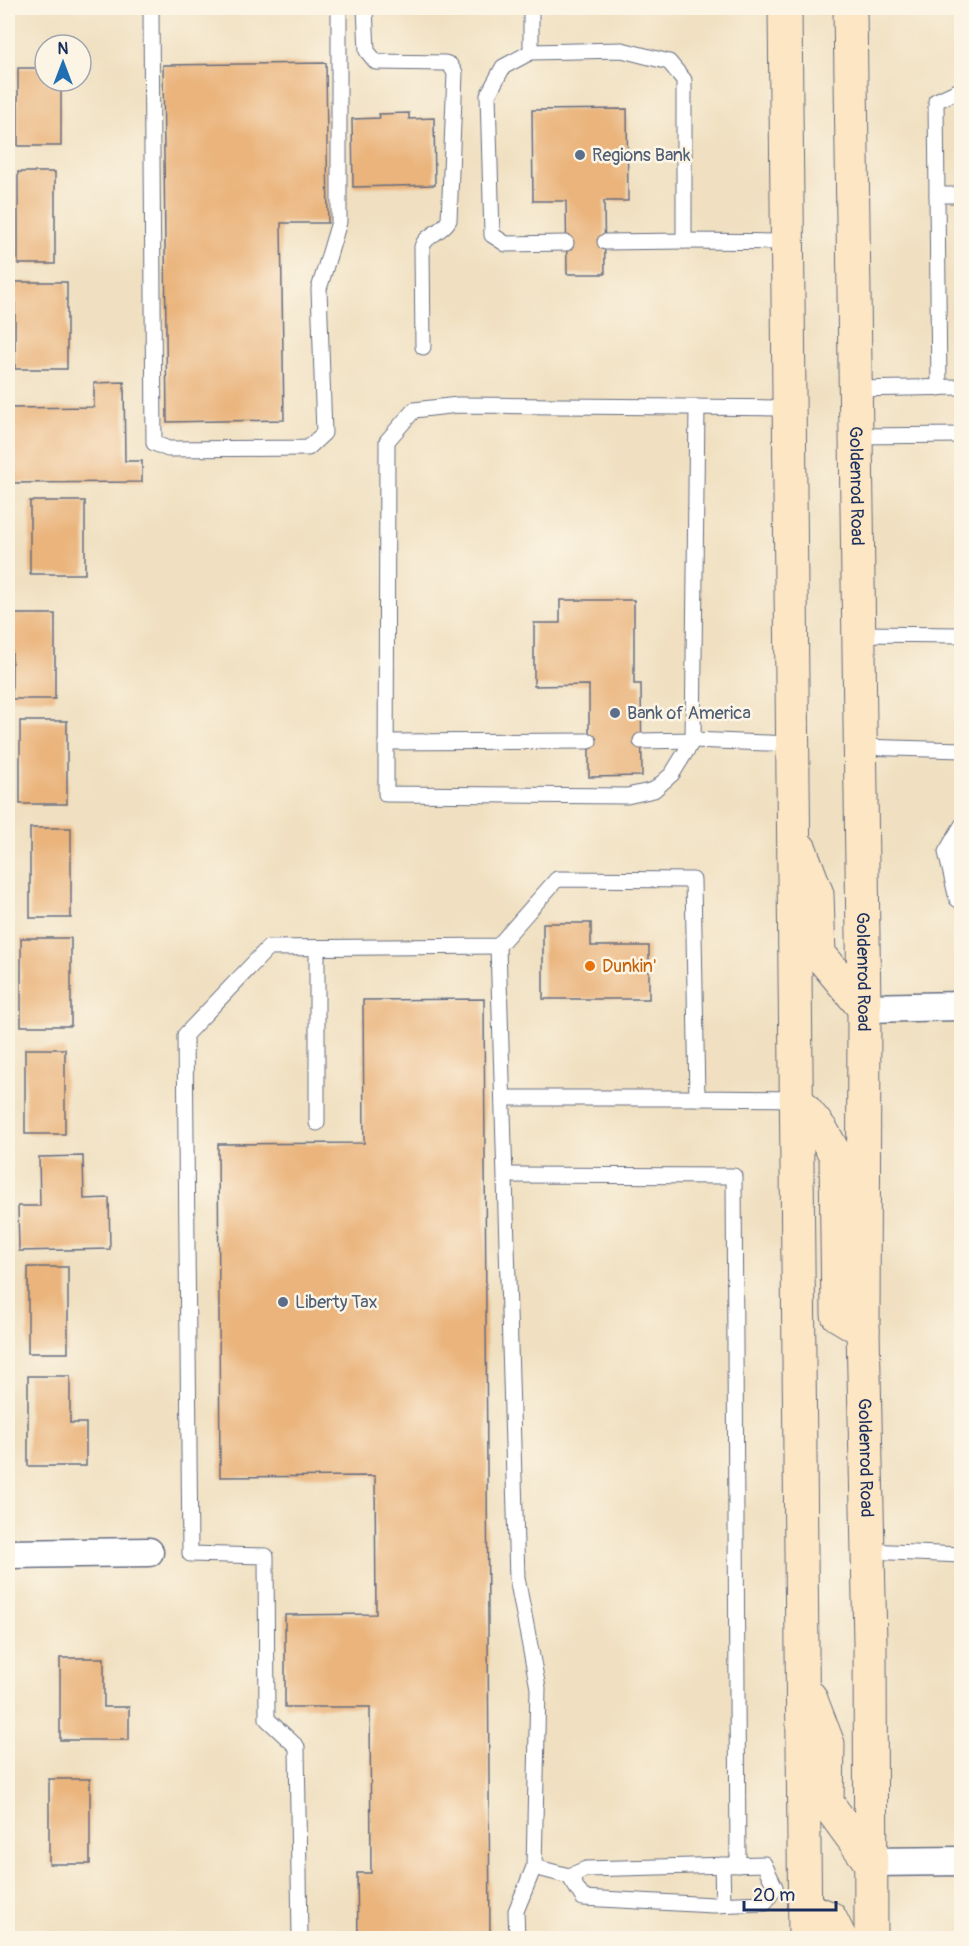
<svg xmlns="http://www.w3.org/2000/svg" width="969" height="1946" viewBox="0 0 969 1946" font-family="Pangolin,sans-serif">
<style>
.building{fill:#eab47b}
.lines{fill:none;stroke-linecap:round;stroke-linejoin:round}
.service-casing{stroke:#666d81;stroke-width:17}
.minor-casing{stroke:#666d81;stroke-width:31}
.secondary-casing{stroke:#666d81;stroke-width:35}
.service{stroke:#fff;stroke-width:15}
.minor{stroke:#fff;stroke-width:28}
.secondary{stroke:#fce6c4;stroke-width:33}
.service-dot{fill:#5c6f8a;stroke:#fcf5e5;stroke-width:2}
.food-dot{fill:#e8710a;stroke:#fcf5e5;stroke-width:2}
.labels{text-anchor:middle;stroke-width:5;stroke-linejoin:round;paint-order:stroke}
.service-label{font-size:18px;fill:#4e5e75;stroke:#fcf5e5;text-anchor:start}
.street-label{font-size:18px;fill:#1b2f5e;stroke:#fcf5e5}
.food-label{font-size:18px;fill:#c56008;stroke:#fcf5e5;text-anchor:start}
</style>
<rect width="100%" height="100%" fill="#fcf5e5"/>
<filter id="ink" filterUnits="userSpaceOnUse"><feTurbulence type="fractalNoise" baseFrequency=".0167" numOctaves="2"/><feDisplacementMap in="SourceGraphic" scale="12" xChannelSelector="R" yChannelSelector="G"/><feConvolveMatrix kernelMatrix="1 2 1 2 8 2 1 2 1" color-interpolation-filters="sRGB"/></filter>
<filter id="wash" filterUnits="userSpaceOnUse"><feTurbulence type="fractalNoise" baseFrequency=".008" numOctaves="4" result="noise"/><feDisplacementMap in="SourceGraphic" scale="24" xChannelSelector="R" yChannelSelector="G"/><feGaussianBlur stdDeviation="1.35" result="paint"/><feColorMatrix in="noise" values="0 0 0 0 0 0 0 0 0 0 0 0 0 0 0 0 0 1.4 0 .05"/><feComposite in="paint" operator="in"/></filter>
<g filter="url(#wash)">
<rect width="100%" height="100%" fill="#f0e0c1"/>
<g id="blocks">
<g class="building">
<path d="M 326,63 L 328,223 L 281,223 L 284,420 L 167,422 L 163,65 Z"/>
<path d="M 18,68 L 45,68 L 45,81 L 61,81 L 61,146 L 18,146 Z"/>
<path d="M 627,109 L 628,201 L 604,201 L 605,274 L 567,274 L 566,201 L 533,201 L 532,110 Z"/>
<path d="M 409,113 L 409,119 L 434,118 L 435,185 L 353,187 L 352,119 L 380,118 L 379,114 Z"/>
<rect x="18" y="172" width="37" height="92"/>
<rect x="15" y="282" width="52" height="87"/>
<path d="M 124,382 L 125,461 L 142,461 L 142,482 L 11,483 L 10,408 L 94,407 L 94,383 Z"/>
<rect x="30" y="501" width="55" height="73"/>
<path d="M 560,600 L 634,600 L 634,684 L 641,684 L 642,776 L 589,777 L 589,685 L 534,686 L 534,623 L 560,623 Z"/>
<rect x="12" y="614" width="43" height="85"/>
<rect x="20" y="721" width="47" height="83"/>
<rect x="30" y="828" width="41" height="90"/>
<path d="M 543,923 L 591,923 L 591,946 L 649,946 L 649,999 L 543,999 Z"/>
<rect x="21" y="938" width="50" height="88"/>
<path d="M 484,999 L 490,1938 L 358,1938 L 357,1873 L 371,1873 L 370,1707 L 285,1707 L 285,1615 L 376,1614 L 375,1476 L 220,1477 L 218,1144 L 364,1143 L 363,1000 Z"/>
<rect x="25" y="1049" width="40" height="85"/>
<path d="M 83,1156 L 84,1199 L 109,1198 L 110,1249 L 19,1251 L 18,1206 L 40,1206 L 39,1157 Z"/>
<rect x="28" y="1267" width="40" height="86"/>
<path d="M 28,1376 L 70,1376 L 70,1423 L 86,1423 L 86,1466 L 28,1466 Z"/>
<path d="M 60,1658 L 104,1658 L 104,1707 L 129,1707 L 129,1740 L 60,1740 Z"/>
<rect x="49" y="1779" width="41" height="85"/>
</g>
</g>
</g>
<g filter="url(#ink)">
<use href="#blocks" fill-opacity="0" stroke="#666d81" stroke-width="1.5"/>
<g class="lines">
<defs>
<g id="service">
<path d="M 151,8 L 154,443 L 168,449 L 308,448 L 324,433 L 319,289 L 339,222 L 339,8"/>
<path d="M 365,8 L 367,51 L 376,62 L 445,63 L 450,65 L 455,73 L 449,220 C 442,233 426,234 422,247 L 423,347"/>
<path d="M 531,8 L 531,52"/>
<path d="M 937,195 L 962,195"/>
<path d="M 684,241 L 788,242"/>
<path d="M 566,243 L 506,244 L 492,235 L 488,95 L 503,67 L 531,52 L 622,50 L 669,62 L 684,80 L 684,241 L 605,242"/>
<path d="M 939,388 L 936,101 L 962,89"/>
<path d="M 854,389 L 962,387"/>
<path d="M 789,408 L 458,405 L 414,410 L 387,441 L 386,794 L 627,796 L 654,790 L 672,774 L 693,740 L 792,744"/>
<path d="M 856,436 L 962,435"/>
<path d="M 858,634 L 962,635"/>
<path d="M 641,741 L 693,740 L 697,407"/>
<path d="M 386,742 L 589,741"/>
<path d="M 860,747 L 962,750"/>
<path d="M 962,825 L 946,852 L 957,899 L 962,902"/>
<path d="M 498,946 L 517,1578 L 538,1688 L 534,1867 L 516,1911 L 517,1938"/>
<path d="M 317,948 L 317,1123"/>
<path d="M 503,1098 L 697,1098"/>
<path d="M 507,1175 L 734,1176 L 738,1865"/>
<path d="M 867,1551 L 962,1555"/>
<path d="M 764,1864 L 775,1887 L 765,1903 L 713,1905 L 583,1898 L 569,1876 L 586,1869 Z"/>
<path d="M 722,1865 L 723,1904"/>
<path d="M 534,1867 L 569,1876"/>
<path d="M 300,1938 L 297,1747 L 267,1719 L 266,1556 L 190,1554 L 185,1035 L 268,948 L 498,946 L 557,879 L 693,880 L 697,1098 L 796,1099"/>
</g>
<g id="minor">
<path d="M 864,1008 L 962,1006"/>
<path d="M 8,1554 L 149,1552"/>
<path d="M 870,1862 L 962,1861"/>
</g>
<g id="secondary">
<path d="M 785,8 L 805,1938"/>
<path id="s1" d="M 850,8 L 864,1008 L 863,1330 L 870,1642 L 871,1938"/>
<path d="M 800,849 L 817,894 L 819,954 L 864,1008"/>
<path d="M 796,1099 L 822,1131 L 836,1156 L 838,1315 L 863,1330"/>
<path d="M 810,1697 L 828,1744 L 827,1803 L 870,1862"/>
<path d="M 805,1908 L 830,1918 L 840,1938"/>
</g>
</defs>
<use href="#service" class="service-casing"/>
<use href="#minor" class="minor-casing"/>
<use href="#secondary" class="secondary-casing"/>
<use href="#service" class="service"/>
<use href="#minor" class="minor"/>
<use href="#secondary" class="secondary"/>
</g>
</g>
<g class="service-dot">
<circle cx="580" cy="155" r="6"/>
<circle cx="615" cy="713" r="6"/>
<circle cx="283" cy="1302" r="6"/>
</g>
<circle class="food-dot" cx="590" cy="966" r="6"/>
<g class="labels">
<g class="service-label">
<text x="592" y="161">Regions Bank</text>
<text x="627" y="719">Bank of America</text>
<text x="295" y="1308">Liberty Tax</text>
</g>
<g class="street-label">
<text dy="6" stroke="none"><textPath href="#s1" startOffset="478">Goldenrod Road</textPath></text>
<text dy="6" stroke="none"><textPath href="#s1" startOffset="964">Goldenrod Road</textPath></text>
<text dy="6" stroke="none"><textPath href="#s1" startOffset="1450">Goldenrod Road</textPath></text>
</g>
<g class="food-label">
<text x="602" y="972">Dunkin'</text>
</g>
</g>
<rect width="969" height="1946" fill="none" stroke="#fcf5e5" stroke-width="30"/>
<g transform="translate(63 63)"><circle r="28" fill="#fcf5e5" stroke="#a2a6af" stroke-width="1.5"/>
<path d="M0-4.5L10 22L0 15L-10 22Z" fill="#1f6fb2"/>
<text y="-9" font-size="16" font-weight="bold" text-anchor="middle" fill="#1b2f5e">N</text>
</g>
<path d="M744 1901v9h92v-9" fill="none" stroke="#1b2f5e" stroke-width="3"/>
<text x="753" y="1901" font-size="18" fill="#1b2f5e" stroke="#fcf5e5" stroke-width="4.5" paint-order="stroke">20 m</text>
</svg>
